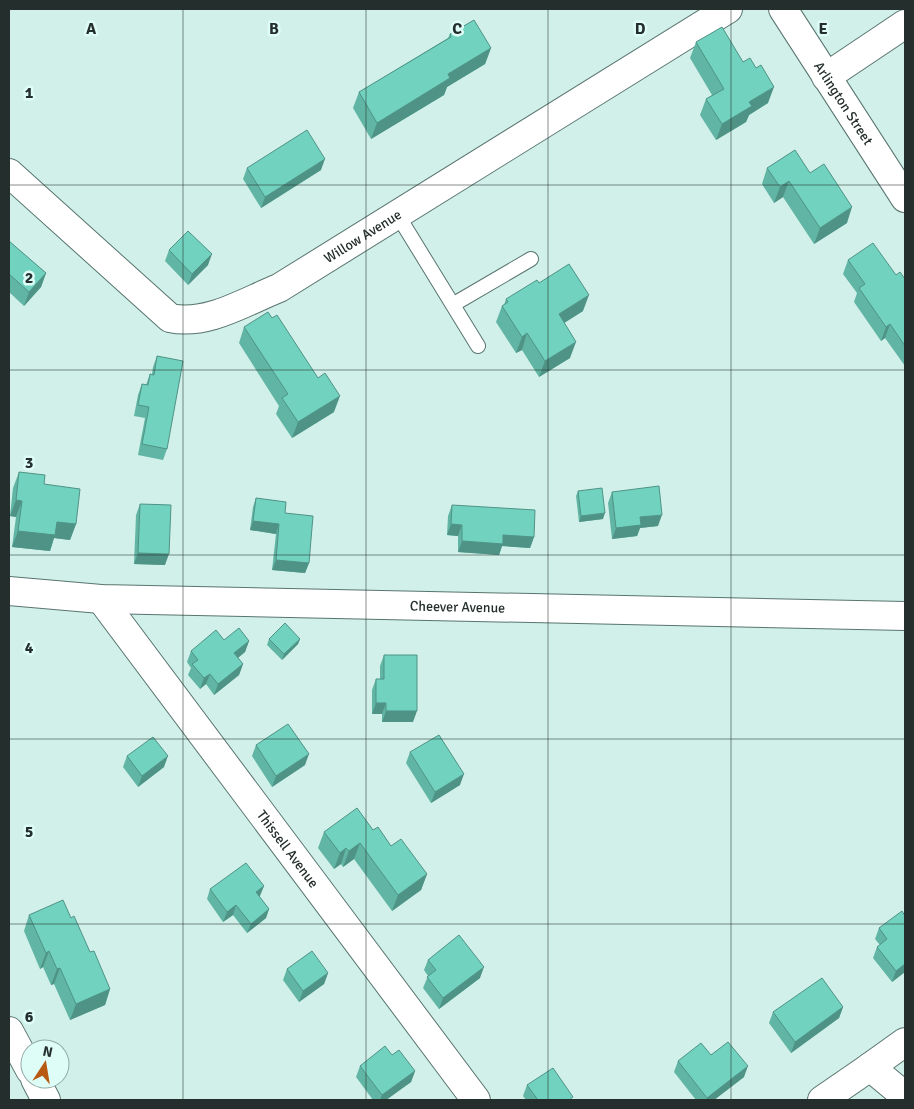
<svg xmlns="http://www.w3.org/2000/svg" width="914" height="1109" viewBox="0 0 914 1109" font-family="Signika,sans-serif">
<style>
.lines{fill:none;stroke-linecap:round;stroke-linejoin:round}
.lane-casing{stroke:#58746e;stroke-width:16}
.street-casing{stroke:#58746e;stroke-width:30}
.secondary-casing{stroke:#58746e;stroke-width:30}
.lane{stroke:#fff;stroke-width:14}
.street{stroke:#fff;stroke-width:28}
.secondary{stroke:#fff;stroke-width:28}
.wall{fill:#61b5a4}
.shaded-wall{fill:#4f9386}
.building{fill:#71d2bf;stroke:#4f9386}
.grid{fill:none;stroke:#242f2d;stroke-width:1;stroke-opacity:0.55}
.labels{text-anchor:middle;stroke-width:5;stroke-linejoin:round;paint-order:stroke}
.street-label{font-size:14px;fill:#242f2d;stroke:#defdf6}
.grid-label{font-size:16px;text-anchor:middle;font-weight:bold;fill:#242f2d;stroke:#defdf6;stroke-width:5;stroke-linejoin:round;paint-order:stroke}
</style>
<rect width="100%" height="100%" fill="#d1f0e9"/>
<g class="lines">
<defs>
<g id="lane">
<path d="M 397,214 L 478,346"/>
<path d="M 454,304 L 531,259"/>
</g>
<g id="street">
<path d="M 826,77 L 905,24"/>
<path id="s1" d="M 9,173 L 170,318 C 207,326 244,302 279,288 L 728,9"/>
<path id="s2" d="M 9,591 L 101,599 L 905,616"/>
<path id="s3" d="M 101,599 L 476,1100"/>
<path d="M 9,1031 L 30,1070"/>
<path d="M 905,1042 L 870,1067 L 905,1096"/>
<path d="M 35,1079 L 46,1100"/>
<path d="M 822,1100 L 870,1067"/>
</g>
<g id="secondary">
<path id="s4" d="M 783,9 L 905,198"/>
</g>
</defs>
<use href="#lane" class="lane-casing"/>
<use href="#street" class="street-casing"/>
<use href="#secondary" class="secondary-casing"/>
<use href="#lane" class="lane"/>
<use href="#street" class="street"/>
<use href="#secondary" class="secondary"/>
</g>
<g class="wall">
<path d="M 450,34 L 491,48 L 485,64 L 447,87 L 444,95 L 371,139 L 353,108 L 359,92 L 448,38 Z"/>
<path d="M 696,42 L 768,103 L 749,115 L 746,122 L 716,140 L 700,115 L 706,99 L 712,95 L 690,58 Z"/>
<path d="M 247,168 L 321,170 L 261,208 L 243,179 Z"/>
<path d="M 767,168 L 810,173 L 847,223 L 814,244 L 783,197 L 774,203 L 762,184 Z"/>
<path d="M 9,241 L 46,273 L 41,287 L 24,306 L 9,292 Z"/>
<path d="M 169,250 L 208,265 L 188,285 L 165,261 Z"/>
<path d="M 848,260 L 896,275 L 905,279 L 905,366 L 885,338 L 881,341 L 854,302 L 857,293 L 843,274 Z"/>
<path d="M 506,299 L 583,311 L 564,323 L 570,358 L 539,377 L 522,350 L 516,353 L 496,322 L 502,306 L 504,305 Z"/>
<path d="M 244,327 L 334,412 L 292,438 L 276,414 L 279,406 L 239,343 Z"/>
<path d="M 157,356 L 167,449 L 163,460 L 138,455 L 145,418 L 134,416 L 138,395 L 142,384 L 146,385 L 150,374 L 152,374 L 153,367 Z"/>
<path d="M 19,472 L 44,484 L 76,524 L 70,540 L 54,538 L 50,551 L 12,547 L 16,517 L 10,516 L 13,488 Z"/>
<path d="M 578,491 L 603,519 L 579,522 L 576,496 Z"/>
<path d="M 612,492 L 658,526 L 640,528 L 637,536 L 612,539 L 608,503 Z"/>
<path d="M 256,498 L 285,513 L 309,563 L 305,573 L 272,570 L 276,534 L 250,530 L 253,507 Z"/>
<path d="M 140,504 L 165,565 L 134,564 L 136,515 Z"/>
<path d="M 452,505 L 534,537 L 530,548 L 502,546 L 499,555 L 458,552 L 458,536 L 447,535 L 448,516 Z"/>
<path d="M 269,639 L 300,639 L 298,644 L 282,660 L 267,645 Z"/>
<path d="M 224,640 L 249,641 L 245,652 L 238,658 L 243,664 L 239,675 L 214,695 L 206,684 L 200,689 L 188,675 L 191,668 L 187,662 L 191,651 Z"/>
<path d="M 384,655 L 413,722 L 382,722 L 382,714 L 372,714 L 372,690 L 376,679 L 380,679 L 380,666 Z"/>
<path d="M 256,745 L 305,765 L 272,787 L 252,756 Z"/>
<path d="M 410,752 L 460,785 L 431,803 L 406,763 Z"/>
<path d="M 127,756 L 164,767 L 138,787 L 123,767 Z"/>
<path d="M 373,830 L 391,846 L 427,874 L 421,890 L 392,911 L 354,859 L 343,867 L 341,864 L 334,869 L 318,848 L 324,832 Z"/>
<path d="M 264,886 L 259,896 L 269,909 L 266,918 L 247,933 L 233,915 L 223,922 L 207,899 L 210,889 Z"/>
<path d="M 29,915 L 71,918 L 110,989 L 105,1005 L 70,1020 L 54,984 L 51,985 L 43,967 L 40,969 L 24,931 Z"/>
<path d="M 905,916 L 905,972 L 892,982 L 873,958 L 877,947 L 880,945 L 875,939 L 879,928 Z"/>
<path d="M 428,960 L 480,978 L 439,1009 L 423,988 L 428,976 L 424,970 Z"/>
<path d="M 287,969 L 328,973 L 324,984 L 299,1002 L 283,980 Z"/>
<path d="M 843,1007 L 839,1018 L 791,1053 L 769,1023 L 773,1012 Z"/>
<path d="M 392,1055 L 415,1071 L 411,1082 L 386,1100 L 373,1100 L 356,1077 L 360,1066 Z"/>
<path d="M 711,1055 L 744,1077 L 714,1100 L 696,1100 L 674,1072 L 678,1061 Z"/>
<path d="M 527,1085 L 572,1100 L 526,1100 L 523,1096 Z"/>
</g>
<g class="shaded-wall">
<path d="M 491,48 L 485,64 L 447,87 L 444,95 L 371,139 L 377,123 L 448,74 Z"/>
<path d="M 774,87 L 768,103 L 749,115 L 746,122 L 716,140 L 722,124 L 749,102 Z"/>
<path d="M 325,159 L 321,170 L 261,208 L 265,197 Z"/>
<path d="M 789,181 L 783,197 L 774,203 L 780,187 Z"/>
<path d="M 852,207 L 847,223 L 814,244 L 820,228 Z"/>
<path d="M 212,254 L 208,265 L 188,285 L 192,274 Z"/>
<path d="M 46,273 L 41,287 L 24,306 L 29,292 Z"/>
<path d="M 589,295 L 583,311 L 553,330 L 559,314 Z"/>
<path d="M 890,324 L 885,338 L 881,341 L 886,327 Z"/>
<path d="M 527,333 L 522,350 L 516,353 L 522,337 Z"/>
<path d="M 576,342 L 570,358 L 539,377 L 545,361 Z"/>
<path d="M 340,396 L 334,412 L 292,438 L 298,422 Z"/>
<path d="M 16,500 L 22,501 L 16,517 L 10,516 Z"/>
<path d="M 605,513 L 603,519 L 579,522 L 581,516 Z"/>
<path d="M 662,515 L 658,526 L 640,528 L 637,536 L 612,539 L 616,528 L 640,517 Z"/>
<path d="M 253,521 L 279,524 L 276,534 L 250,530 Z"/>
<path d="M 57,522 L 76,524 L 70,540 L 54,538 L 50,551 L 12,547 L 18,531 Z"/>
<path d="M 451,524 L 462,525 L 458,536 L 447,535 Z"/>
<path d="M 503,535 L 534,537 L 530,548 L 502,546 L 499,555 L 458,552 L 462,541 Z"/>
<path d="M 138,553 L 169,554 L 165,565 L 134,564 Z"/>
<path d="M 276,560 L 309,563 L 305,573 L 272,570 Z"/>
<path d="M 300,639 L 298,644 L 282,660 L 284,654 Z"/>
<path d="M 249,641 L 245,652 L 230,664 L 234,653 Z"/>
<path d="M 243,664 L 239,675 L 214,695 L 218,684 Z"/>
<path d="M 210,674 L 206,684 L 200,689 L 204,678 Z"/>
<path d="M 376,703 L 386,703 L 382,714 L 372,714 Z"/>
<path d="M 386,711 L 417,711 L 413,722 L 382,722 Z"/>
<path d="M 309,754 L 305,765 L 272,787 L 276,776 Z"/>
<path d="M 168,756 L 164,767 L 138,787 L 142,776 Z"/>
<path d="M 464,774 L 460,785 L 431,803 L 435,792 Z"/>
<path d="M 360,843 L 354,859 L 343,867 L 349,851 Z"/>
<path d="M 346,848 L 341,864 L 334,869 L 340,853 Z"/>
<path d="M 427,874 L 421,890 L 392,911 L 398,895 Z"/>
<path d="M 264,886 L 260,896 L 252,901 L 256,892 Z"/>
<path d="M 236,905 L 233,915 L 223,922 L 227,912 Z"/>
<path d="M 269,909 L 266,918 L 247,933 L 251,924 Z"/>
<path d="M 49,951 L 43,967 L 40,969 L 46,953 Z"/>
<path d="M 905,964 L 905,972 L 892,982 L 896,971 Z"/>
<path d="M 484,967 L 480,978 L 439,1009 L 443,998 Z"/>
<path d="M 60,968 L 54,984 L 51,985 L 57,969 Z"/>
<path d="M 328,973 L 324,984 L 299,1002 L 303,991 Z"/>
<path d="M 110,989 L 105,1005 L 70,1020 L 76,1004 Z"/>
<path d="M 843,1007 L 839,1018 L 791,1053 L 795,1042 Z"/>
<path d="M 748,1066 L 744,1077 L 714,1100 L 706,1100 L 707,1098 Z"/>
<path d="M 415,1071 L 411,1082 L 386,1100 L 380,1100 L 382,1095 Z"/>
</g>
<g class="building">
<path d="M 474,20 L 491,48 L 448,74 L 450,78 L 377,123 L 359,92 L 451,37 L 450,34 Z"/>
<path d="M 722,27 L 743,62 L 750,58 L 756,68 L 761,65 L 774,87 L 749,102 L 752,106 L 722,124 L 706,99 L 724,89 L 696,42 Z"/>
<path d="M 307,130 L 325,159 L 265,197 L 247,168 Z"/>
<path d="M 795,150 L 810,173 L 824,164 L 852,207 L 820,228 L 789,181 L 780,187 L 767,168 Z"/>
<path d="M 188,231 L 212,254 L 192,274 L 169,250 Z"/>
<path d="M 9,241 L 46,273 L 29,292 L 9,274 Z"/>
<path d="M 873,243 L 896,275 L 900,272 L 905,279 L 905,346 L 890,324 L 886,327 L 859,288 L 865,284 L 848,260 Z"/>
<path d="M 569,264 L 589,295 L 559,314 L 576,342 L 545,361 L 527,333 L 522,337 L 502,306 L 508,302 L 506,299 L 537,280 L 539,283 Z"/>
<path d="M 268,312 L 272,318 L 277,315 L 318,378 L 325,373 L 340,396 L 298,422 L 282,398 L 288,394 L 244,327 Z"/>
<path d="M 157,356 L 183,361 L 167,449 L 142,444 L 149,407 L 138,405 L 142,384 L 148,385 L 150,374 L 154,375 Z"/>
<path d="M 19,472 L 45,475 L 44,484 L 80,489 L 76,524 L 57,522 L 55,535 L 18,531 L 22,501 L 16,500 Z"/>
<path d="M 659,486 L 662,515 L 640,517 L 641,525 L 616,528 L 612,492 Z"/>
<path d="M 602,488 L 605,513 L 581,516 L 578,491 Z"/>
<path d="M 256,498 L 286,502 L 285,513 L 313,516 L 309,563 L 276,560 L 279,524 L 253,521 Z"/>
<path d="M 140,504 L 171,505 L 169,554 L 138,553 Z"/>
<path d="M 452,505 L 535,510 L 534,537 L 503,535 L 503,544 L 462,541 L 462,525 L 451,524 Z"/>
<path d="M 285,623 L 300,639 L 284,654 L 269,639 Z"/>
<path d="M 239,628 L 249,641 L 234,653 L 243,664 L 218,684 L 210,674 L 204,678 L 192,664 L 198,660 L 191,651 L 216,630 L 224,640 Z"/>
<path d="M 384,655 L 417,655 L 417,711 L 386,711 L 386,703 L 376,703 L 376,679 L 384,679 Z"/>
<path d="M 288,724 L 309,754 L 276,776 L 256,745 Z"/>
<path d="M 439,735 L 464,774 L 435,792 L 410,752 Z"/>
<path d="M 153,737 L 168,756 L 142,776 L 127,756 Z"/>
<path d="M 357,808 L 373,830 L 378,827 L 391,846 L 401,839 L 427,874 L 398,895 L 360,843 L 349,851 L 346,848 L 340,853 L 324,832 Z"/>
<path d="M 246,863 L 264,886 L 256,892 L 269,909 L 251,924 L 236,905 L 227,912 L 210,889 Z"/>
<path d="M 63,900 L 71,918 L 74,916 L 90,952 L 94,951 L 110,989 L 76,1004 L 60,968 L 57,969 L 49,951 L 46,953 L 29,915 Z"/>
<path d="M 902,911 L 905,916 L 905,964 L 896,971 L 877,947 L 887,939 L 879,928 Z"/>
<path d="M 459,935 L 484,967 L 443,998 L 427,977 L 436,970 L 428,960 Z"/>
<path d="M 312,951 L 328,973 L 303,991 L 287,969 Z"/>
<path d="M 822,978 L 843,1007 L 795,1042 L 773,1012 Z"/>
<path d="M 728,1042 L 748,1066 L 707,1098 L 678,1061 L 701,1043 L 711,1055 Z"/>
<path d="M 385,1046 L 392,1055 L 399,1050 L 415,1071 L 382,1095 L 360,1066 Z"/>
<path d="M 553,1068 L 573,1097 L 569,1100 L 538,1100 L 527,1085 Z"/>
</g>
<path class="grid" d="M 183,9 L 183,1100M 366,9 L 366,1100M 548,9 L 548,1100M 731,9 L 731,1100M 9,185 L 905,185M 9,370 L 905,370M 9,555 L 905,555M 9,739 L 905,739M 9,924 L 905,924"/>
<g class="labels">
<g class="street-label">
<text dy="5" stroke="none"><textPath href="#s4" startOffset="112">Arlington Street</textPath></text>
<text dy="5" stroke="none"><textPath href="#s1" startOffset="430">Willow Avenue</textPath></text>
<text dy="5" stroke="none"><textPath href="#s2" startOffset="449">Cheever Avenue</textPath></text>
<text dy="5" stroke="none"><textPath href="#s3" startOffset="312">Thissell Avenue</textPath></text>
</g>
</g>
<g class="grid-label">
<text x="91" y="34">A</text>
<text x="274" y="34">B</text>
<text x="457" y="34">C</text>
<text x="640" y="34">D</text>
<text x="823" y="34">E</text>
<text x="29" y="98">1</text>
<text x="29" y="283">2</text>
<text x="29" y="468">3</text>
<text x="29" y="653">4</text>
<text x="29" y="837">5</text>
<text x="29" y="1022">6</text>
</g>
<rect width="914" height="1109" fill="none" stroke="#242f2d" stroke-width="20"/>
<g transform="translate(45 1064) rotate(12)"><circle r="24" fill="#defdf6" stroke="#94aba6"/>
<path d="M0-4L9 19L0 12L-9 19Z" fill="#b85912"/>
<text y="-8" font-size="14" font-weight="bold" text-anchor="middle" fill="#242f2d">N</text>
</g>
</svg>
